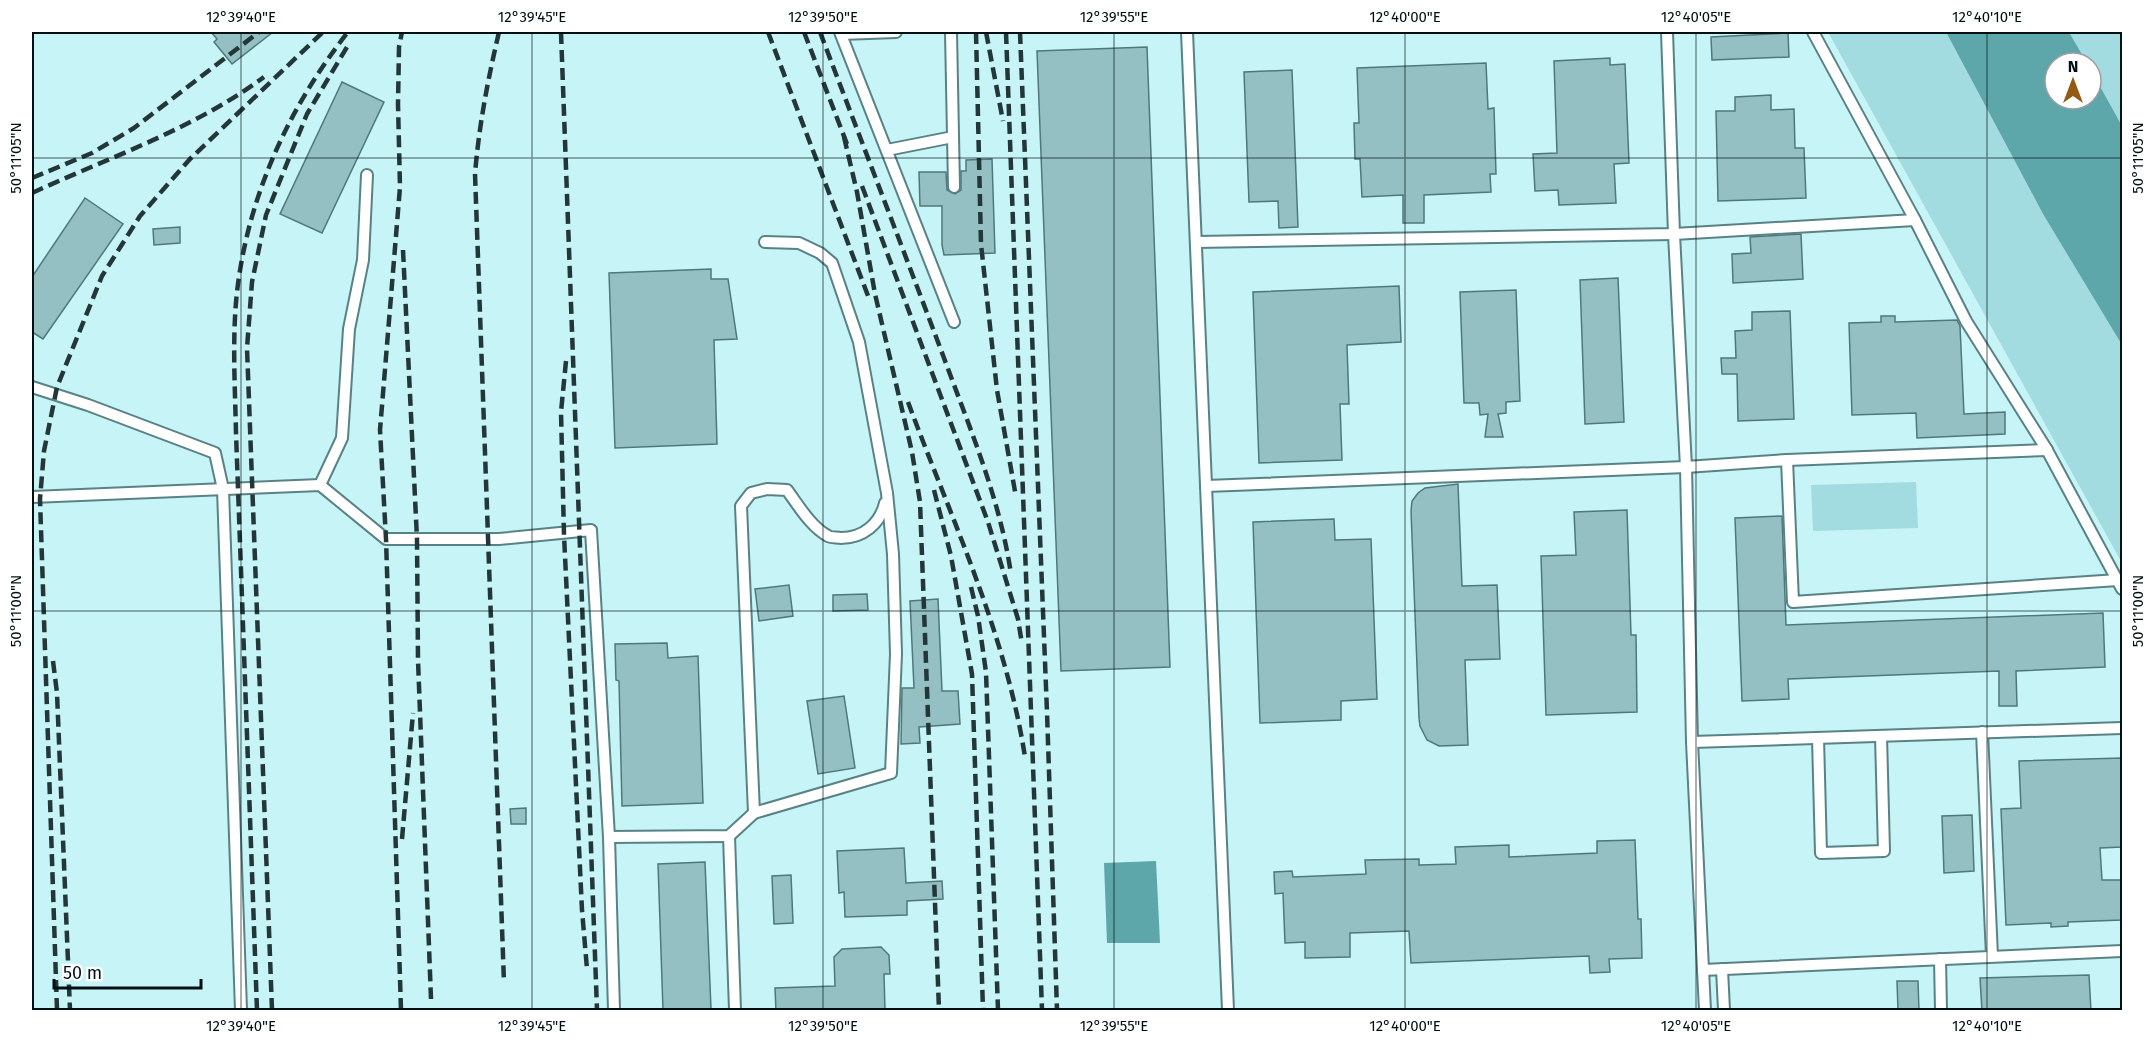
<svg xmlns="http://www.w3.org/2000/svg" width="2154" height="1042" viewBox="0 0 2154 1042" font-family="'Fira Sans',sans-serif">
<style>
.green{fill:#a2dce0}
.water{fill:#5da6aa}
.building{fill:#95c0c3;stroke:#4f787a;stroke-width:1.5}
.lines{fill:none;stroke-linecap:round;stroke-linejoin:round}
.service-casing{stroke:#598285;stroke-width:14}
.service{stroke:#fff;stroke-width:10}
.rail{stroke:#233738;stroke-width:4.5;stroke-dasharray:12 6;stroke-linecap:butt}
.ticks{fill:none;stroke:#021011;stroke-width:1.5;stroke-opacity:0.45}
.neatline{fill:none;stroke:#021011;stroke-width:2}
.ticks-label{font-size:15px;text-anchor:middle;fill:#021011}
</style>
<rect width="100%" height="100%" fill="#c7f4f7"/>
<g class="green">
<path d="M 1828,32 L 1946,32 L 2043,214 L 2122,345 L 2122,563 Z"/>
<path d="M 2069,32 L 2122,32 L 2122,126 L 2091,70 L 2091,63 L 2087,63 Z"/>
<path d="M 1916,482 L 1918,528 L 1813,531 L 1811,485 Z"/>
</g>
<g class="water">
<path d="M 1946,32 L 2069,32 L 2087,63 L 2055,63 L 2055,99 L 2091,99 L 2091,70 L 2122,126 L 2122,345 L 2043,214 Z"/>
<path d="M 1156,861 L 1160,943 L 1107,943 L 1104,863 Z"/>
</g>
<g class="building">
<path d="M 211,32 L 273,32 L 232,64 L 214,42 L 217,39 Z"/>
<path d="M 1788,33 L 1789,57 L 1712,60 L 1711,37 Z"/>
<path d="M 1147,47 L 1170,667 L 1061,671 L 1037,51 Z"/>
<path d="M 1610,58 L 1610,65 L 1625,64 L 1629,163 L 1614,164 L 1616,203 L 1559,205 L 1558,190 L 1535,191 L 1533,154 L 1557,153 L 1554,61 Z"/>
<path d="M 1486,63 L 1488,109 L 1494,108 L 1496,174 L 1490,174 L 1491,192 L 1424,195 L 1424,223 L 1403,223 L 1403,195 L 1362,197 L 1360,159 L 1355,159 L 1354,123 L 1359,123 L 1357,68 Z"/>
<path d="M 1292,70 L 1298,227 L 1279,228 L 1278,201 L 1249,202 L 1244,72 Z"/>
<path d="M 342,82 L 384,102 L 322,233 L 280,214 Z"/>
<path d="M 1771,95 L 1771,110 L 1794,109 L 1795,148 L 1804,148 L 1806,198 L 1718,201 L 1716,111 L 1735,111 L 1735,97 Z"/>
<path d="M 992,159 L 995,253 L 944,255 L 942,245 L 942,206 L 920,206 L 919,172 L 946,172 L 947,190 L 955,194 L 961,190 L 961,171 L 966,171 L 966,160 Z"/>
<path d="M 85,198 L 123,224 L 43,339 L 32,332 L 32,277 Z"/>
<path d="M 180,227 L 180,243 L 154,245 L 153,229 Z"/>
<path d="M 1801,234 L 1803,279 L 1733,283 L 1732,254 L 1751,253 L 1750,237 Z"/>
<path d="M 711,269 L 711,279 L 728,279 L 737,339 L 714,340 L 717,444 L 615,448 L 609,273 Z"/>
<path d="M 1618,278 L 1624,422 L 1585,424 L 1580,280 Z"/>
<path d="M 1399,286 L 1401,342 L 1347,345 L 1349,404 L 1340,404 L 1342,460 L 1259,463 L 1253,292 Z"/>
<path d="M 1516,290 L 1520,401 L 1506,402 L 1506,413 L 1498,414 L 1503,437 L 1485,437 L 1488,414 L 1480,415 L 1479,403 L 1464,403 L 1460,292 Z"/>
<path d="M 1790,311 L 1794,419 L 1738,421 L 1737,374 L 1722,374 L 1721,358 L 1736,358 L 1735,331 L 1752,330 L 1752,312 Z"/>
<path d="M 1881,316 L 1895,316 L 1895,322 L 1957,320 L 1960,326 L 1964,414 L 2005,412 L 2005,434 L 1917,438 L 1916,413 L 1852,415 L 1849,323 L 1881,322 Z"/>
<path d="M 1458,484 L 1462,586 L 1497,585 L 1500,659 L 1465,660 L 1468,745 L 1439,746 L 1427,740 L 1420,726 L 1419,718 L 1411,511 L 1412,501 L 1418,493 L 1425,488 Z"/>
<path d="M 1627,510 L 1631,635 L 1636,635 L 1637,712 L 1546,715 L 1541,556 L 1576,555 L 1574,512 Z"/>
<path d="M 1782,516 L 1786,625 L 2103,613 L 2105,667 L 2016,671 L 2017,706 L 1999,706 L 1999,671 L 1788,679 L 1789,699 L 1742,701 L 1735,518 Z"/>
<path d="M 1334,519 L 1335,540 L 1371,539 L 1377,699 L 1341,701 L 1341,720 L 1260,723 L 1253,522 Z"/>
<path d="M 789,585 L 793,616 L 759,621 L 755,589 Z"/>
<path d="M 867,594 L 868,610 L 833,611 L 833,595 Z"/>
<path d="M 938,599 L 942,691 L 958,691 L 960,724 L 919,727 L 920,743 L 901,744 L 902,688 L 914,688 L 910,601 Z"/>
<path d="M 667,643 L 668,658 L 698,656 L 703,803 L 622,806 L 619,681 L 616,680 L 615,644 Z"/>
<path d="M 844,696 L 855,768 L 818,774 L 807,701 Z"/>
<path d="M 2122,758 L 2122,847 L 2100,848 L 2102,880 L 2122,880 L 2122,920 L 2068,922 L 2068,926 L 2051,927 L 2051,923 L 2006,925 L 2001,809 L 2021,808 L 2019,761 Z"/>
<path d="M 526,808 L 526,824 L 511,824 L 510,809 Z"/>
<path d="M 1972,815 L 1974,871 L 1944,873 L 1942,816 Z"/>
<path d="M 1635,840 L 1638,919 L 1641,919 L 1642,958 L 1609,959 L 1610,972 L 1590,973 L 1589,956 L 1411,963 L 1409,931 L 1350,933 L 1350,957 L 1305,958 L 1305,942 L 1285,943 L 1283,893 L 1275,894 L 1274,872 L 1292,871 L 1293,877 L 1366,874 L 1365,860 L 1419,859 L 1419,865 L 1456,864 L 1455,847 L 1509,845 L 1509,857 L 1597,853 L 1597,841 Z"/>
<path d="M 904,848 L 906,883 L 942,881 L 943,899 L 907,901 L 907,915 L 845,917 L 844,892 L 839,893 L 837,851 Z"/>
<path d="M 705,862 L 711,1009 L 663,1010 L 658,864 Z"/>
<path d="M 791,875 L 793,923 L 774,924 L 772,876 Z"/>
<path d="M 881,947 L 889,955 L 890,974 L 884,974 L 885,1011 L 776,1011 L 775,988 L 835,986 L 834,957 L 842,949 Z"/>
<path d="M 2089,975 L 2091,1011 L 1982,1011 L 1980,978 Z"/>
<path d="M 1897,981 L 1918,981 L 1919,1011 L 1898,1011 Z"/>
</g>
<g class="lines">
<defs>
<g id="service">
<path d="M 840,32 L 954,322"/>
<path d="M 951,32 L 954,187"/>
<path d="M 1187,32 L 1228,1010"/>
<path d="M 1667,32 L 1674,234 L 1686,467 L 1692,742 L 1705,1010"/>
<path d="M 1813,32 L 1915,220 L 1966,321 L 2047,450 L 2122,589"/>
<path d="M 841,34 L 896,32"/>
<path d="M 887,150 L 953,137"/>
<path d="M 1196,242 L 1674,234 L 1915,220"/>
<path d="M 32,387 L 88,405 L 215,453 L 223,489 L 241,1010"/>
<path d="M 1787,460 L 1793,602 L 2118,580"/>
<path d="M 320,485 L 342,438 L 349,329 L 363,260 L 367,175"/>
<path d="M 1206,486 L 1686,467 L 1787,460 L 2047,450"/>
<path d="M 32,497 L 320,485 L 386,539 L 499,539 L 591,530 L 609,837 L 614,1010"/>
<path d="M 1982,732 L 1992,956"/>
<path d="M 1818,738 L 1821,853 L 1884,851 L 1881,736"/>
<path d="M 1692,742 L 2122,728"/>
<path d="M 754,813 L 741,506 L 751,493 L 767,489 L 787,490 C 798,505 811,527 828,536 C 831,538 837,537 841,538 C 863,538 880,524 885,503"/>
<path d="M 729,836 L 735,1010"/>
<path d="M 609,837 L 729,836 L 754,813 L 891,773 L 896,654 L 893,554 L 887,493 L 859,342 L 832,263 L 820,253 L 799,243 L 765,242"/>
<path d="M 1940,959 L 1941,1010"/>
<path d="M 1722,969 L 1724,1010"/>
<path d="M 1703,970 L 2122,951"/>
</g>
</defs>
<use href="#service" class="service-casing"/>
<use href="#service" class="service"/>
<g class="rail">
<path d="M 499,32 C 488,79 479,125 475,174 L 504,983"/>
<path d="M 561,32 L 597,1010"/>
<path d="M 768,32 L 870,301"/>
<path d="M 804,32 L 847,144"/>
<path d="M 820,32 C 861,140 903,249 944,358 C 970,429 1000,499 1011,574"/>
<path d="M 976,32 L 981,244 L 997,390 L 1016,497"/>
<path d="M 986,32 L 1003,121"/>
<path d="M 1006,32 L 1042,1010"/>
<path d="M 1020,32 L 1047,712 L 1057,1010"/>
<path d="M 844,137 L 857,192 L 875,294 L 912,452 L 920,502 L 939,1010"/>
<path d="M 32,178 L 92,153 L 134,128 L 259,32"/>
<path d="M 862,186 L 988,522 L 1018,619 L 1022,644"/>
<path d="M 32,193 C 110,157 194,129 264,77"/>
<path d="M 403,250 L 417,539 L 418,660 L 431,999"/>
<path d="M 566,361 L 561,412 L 564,535 L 582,910 L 587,969"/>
<path d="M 908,402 C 951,518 1006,634 1025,757"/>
<path d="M 934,490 L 951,556 L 972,674 L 983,1010"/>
<path d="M 971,587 L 978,616 L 986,672 L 998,1010"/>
<path d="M 53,661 L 57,693 L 70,1010"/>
<path d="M 402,839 L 413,713"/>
<path d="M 57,1010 L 40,499 L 44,451 L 57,387 L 102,276 L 140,216 L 190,159 L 323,32"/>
<path d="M 257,1010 L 236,433 C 235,386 232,338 237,292 C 248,196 289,107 348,32"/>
<path d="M 272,1010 L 247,348 L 252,282 L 266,215 L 307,114 L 350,42"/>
<path d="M 401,1010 L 386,539 L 380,430 L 400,187 L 398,104 L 399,47 L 402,32"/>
</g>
</g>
<path class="ticks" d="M 241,32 L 241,1010M 532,32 L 532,1010M 823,32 L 823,1010M 1114,32 L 1114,1010M 1405,32 L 1405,1010M 1696,32 L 1696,1010M 1987,32 L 1987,1010M 32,158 L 2122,158M 32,611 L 2122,611"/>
<rect width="2154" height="1042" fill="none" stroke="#ffffff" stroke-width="66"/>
<g transform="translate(2073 81)"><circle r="28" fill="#ffffff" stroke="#9a9fa0" stroke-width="1.5"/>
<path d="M0-4.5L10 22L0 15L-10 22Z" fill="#925a13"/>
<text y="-9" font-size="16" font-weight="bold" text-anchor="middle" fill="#021011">N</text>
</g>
<path d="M54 979v9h147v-9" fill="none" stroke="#021011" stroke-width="3"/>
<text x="63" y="979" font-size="18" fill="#021011" stroke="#ffffff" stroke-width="4.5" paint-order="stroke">50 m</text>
<rect x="33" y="33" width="2088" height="976" class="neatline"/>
<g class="ticks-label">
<text x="241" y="22">12°39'40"E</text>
<text x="532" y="22">12°39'45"E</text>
<text x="823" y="22">12°39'50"E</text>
<text x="1114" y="22">12°39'55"E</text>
<text x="1405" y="22">12°40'00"E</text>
<text x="1696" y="22">12°40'05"E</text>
<text x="1987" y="22">12°40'10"E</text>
<text transform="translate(16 158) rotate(-90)" y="5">50°11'05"N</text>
<text transform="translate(2138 158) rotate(-90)" y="5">50°11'05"N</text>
<text transform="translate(16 611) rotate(-90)" y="5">50°11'00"N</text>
<text transform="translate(2138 611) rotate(-90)" y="5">50°11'00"N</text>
<text x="241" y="1031">12°39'40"E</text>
<text x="532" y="1031">12°39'45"E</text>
<text x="823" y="1031">12°39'50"E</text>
<text x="1114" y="1031">12°39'55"E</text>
<text x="1405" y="1031">12°40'00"E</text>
<text x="1696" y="1031">12°40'05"E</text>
<text x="1987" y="1031">12°40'10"E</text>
</g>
</svg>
